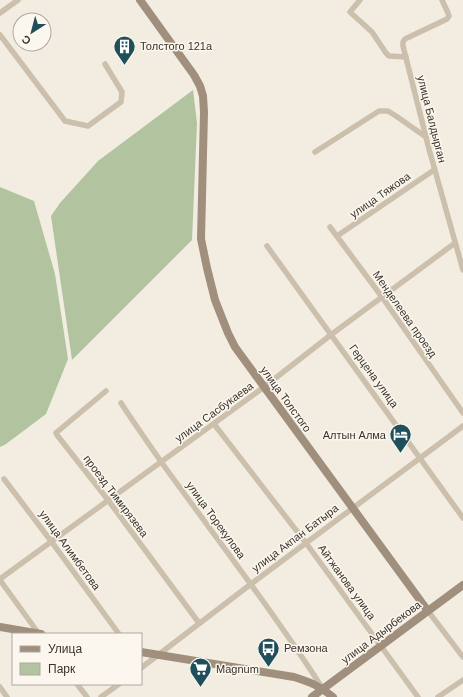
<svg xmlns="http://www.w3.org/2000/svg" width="463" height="697" viewBox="0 0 463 697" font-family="Arial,sans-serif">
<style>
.green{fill:#b2c3a0}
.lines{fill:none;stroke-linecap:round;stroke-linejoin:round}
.street{stroke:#ccbfac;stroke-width:5.5}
.secondary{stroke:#a08f7d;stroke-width:8}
.labels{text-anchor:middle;stroke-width:3;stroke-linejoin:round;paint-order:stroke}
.poi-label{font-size:11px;fill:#3a322b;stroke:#fbf7ee;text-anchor:start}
.street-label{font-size:11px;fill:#3a322b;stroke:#fbf7ee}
</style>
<rect width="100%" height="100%" fill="#f3ede1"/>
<g class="green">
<path d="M 193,90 L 197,123 L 192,240 L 72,360 L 51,216 L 60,203 L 98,161 Z"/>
<path d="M 0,187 L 34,201 L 55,274 L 68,359 L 46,414 L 6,444 L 0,447 Z"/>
</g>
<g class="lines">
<g class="street">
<path d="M 360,0 L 350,12 L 372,32 L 386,53 L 389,56 L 406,57"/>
<path d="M 442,0 L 448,13 L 449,16 L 447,19 L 405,39 L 403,42 L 403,46 L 429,149 L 463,270"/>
<path d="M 0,13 L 18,0"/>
<path d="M 0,35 L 65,121 L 88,126 L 121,102 L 122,92 L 105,64"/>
<path d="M 315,152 L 379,111 L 388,111 L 396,116 L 426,137"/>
<path d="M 330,227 L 382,297 L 463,413"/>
<path d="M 337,236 L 434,170"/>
<path d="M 267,246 L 463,518"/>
<path d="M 106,391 L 57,432 L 56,433 L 57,435 L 108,500 L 199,623"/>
<path d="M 121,403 C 134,423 148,443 162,463 C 216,538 273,611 323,689"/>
<path d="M 214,424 L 306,543 L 418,697"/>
<path d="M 4,479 L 51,541 L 119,634"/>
<path d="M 0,579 L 264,387 L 332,334 L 455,243"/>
<path d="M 0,580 L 39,634"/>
<path d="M 428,611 L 463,657"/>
<path d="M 141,668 L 251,584 L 463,426"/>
<path d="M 77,684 L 87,697"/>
<path d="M 0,687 L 7,697"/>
<path d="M 101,697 L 119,684"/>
<path d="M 438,697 L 463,680"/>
</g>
<g class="secondary">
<path d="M 140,0 L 194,75 L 200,86 L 203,96 L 204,112 L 201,239 L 207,268 L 215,300 L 228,333 L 235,347 L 428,611"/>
<path d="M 0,627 L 41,634"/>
<path d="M 141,652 L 294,677 C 310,682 320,686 333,697"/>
<path d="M 312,697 L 463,585"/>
</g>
</g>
<defs>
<symbol id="building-pin" viewBox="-11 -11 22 30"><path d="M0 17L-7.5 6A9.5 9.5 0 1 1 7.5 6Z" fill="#204f5c" stroke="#fbf7ee"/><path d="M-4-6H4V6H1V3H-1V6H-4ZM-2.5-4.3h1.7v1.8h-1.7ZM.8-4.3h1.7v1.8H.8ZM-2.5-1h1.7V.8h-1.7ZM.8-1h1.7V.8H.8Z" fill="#fff"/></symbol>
<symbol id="hotel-pin" viewBox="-11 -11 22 30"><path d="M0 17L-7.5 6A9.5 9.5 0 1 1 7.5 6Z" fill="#204f5c" stroke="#fbf7ee"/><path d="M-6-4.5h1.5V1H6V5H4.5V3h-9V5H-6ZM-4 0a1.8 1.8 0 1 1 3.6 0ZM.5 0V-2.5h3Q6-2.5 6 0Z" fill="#fff"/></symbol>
<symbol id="bus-pin" viewBox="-11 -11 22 30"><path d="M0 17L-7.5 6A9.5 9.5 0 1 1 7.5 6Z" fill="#204f5c" stroke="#fbf7ee"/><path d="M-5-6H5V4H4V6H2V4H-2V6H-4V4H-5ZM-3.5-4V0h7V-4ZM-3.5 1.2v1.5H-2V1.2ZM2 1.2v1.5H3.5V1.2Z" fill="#fff"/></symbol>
<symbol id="supermarket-pin" viewBox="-11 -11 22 30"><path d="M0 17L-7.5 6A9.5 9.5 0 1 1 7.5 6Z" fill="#204f5c" stroke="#fbf7ee"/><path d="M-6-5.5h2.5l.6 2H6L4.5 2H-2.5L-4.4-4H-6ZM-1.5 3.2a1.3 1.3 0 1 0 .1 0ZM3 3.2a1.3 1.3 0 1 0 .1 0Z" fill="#fff"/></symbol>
</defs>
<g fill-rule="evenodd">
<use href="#building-pin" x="112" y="34" width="25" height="34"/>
<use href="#hotel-pin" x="388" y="422" width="25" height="34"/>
<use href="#bus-pin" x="256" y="636" width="25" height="34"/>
<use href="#supermarket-pin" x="188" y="656" width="25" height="34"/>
</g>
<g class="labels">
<g class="poi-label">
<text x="140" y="50">Толстого 121а</text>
<text x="386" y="439" text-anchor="end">Алтын Алма</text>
<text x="284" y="652">Ремзона</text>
<text x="216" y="673">Magnum</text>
</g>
<g class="street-label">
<text transform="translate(432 119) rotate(76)" y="4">улица Балдырган</text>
<text transform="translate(380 195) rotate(-35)" y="4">улица Тяжова</text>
<text transform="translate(405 314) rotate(55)" y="4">Менделеева проезд</text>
<text transform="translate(374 376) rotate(54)" y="4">Герцена улица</text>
<text transform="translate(286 399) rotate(54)" y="4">улица Толстого</text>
<text transform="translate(214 412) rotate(-36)" y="4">улица Сасбукаева</text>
<text transform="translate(116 496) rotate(53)" y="4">проезд Тимирязева</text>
<text transform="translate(216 520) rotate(54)" y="4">улица Торекулова</text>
<text transform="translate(295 538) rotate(-37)" y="4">улица Акпан Батыра</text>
<text transform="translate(70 550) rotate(54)" y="4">улица Алимбетова</text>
<text transform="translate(347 582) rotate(54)" y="4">Айтжанова улица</text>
<text transform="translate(381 632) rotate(-37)" y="4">улица Адырбекова</text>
</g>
</g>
<rect x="12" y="633" width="130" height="52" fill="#fbf7ee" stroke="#aea8a0"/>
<rect x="20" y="646" width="20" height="6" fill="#a08f7d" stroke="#aea8a0"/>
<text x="48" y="653" font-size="12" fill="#3a322b">Улица</text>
<rect x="20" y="663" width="20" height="12" fill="#b2c3a0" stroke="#aea8a0"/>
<text x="48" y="673" font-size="12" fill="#3a322b">Парк</text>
<g transform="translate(32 32) rotate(216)"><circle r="19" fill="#fbf7ee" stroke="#aea8a0"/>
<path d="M0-3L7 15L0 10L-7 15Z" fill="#204f5c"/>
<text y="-6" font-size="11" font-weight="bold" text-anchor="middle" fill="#3a322b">С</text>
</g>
</svg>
